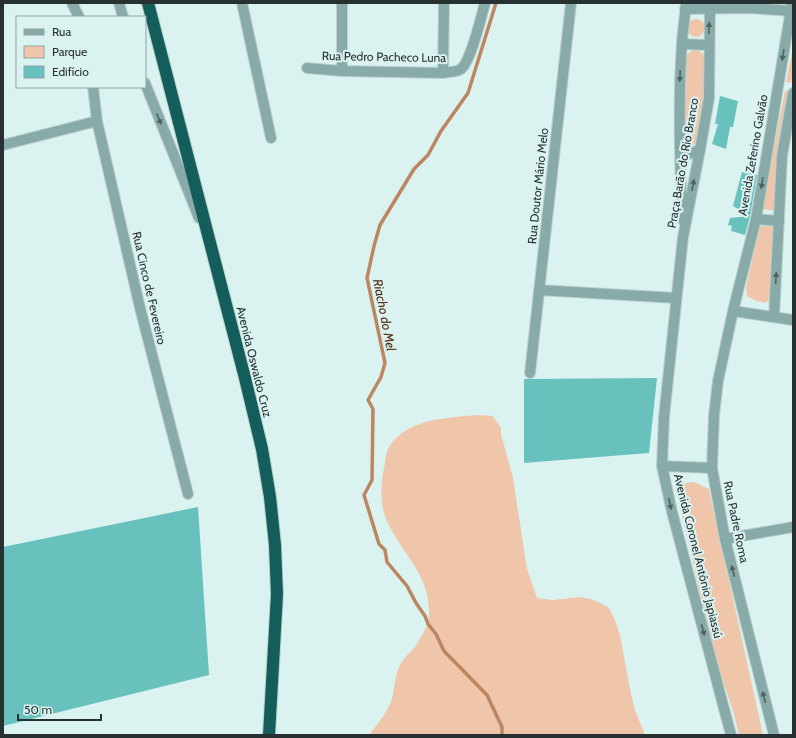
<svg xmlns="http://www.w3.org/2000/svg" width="796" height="738" viewBox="0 0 796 738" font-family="Cabin,sans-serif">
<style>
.green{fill:#efc6aa}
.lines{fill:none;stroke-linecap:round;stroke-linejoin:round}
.stream{stroke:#bc8660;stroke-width:3.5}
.building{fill:#69c1be}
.minor-casing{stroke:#bad0ce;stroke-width:12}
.highway-casing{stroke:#bad0ce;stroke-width:14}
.minor{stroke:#88aba9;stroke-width:10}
.highway{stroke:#135d5b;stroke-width:12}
.oneway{fill:#4e6261}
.labels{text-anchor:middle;stroke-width:4;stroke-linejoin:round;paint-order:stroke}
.street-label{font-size:12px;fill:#283131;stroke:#daf3f1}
.water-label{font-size:13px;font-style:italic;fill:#532d10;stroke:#daf3f1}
</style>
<rect width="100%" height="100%" fill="#daf3f1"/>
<g class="green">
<circle cx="696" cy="28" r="9"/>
<path d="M 793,48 L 793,72 L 791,83 L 786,82 Z"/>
<path d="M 698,50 L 703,54 L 706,60 L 705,94 L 698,142 L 692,146 L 685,145 L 683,139 L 686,76 L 685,57 L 691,51 Z"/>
<path d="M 785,90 L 788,91 L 779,137 L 776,211 L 762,209 Z"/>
<path d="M 767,225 L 772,226 L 774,231 L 771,296 L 766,303 L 756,301 L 747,296 L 746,288 L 758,232 L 759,227 Z"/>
<path d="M 478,415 L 493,416 L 501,428 L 501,434 L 513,478 L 527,569 L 537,598 L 552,600 L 581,597 L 594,600 L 608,607 L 615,620 L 620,635 L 631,694 L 635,710 L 645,735 L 369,735 C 377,725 386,714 391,702 C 395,691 394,678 399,667 C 403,658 408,655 414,648 C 422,636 430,624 429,610 C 428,572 401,553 387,521 C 380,506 381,489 383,473 C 385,466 385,456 388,449 C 405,418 447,418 478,415 Z"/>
<path d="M 694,482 L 709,489 L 763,735 L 739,735 L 734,714 L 716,660 L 677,495 L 680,484 Z"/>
</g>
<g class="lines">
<path class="stream" d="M 496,3 L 468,93 L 441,131 L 428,155 L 414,169 L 380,225 L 374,246 L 367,278 L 385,363 L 381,377 L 368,400 L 373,409 L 372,480 L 364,495 L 379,544 L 385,550 L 387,562 L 407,586 L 416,603 L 425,616 L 428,624 L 436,634 L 444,651 L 487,695 L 502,727 L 502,735"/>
</g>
<g class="building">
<path d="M 720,96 L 738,101 L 733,127 L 730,127 L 726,149 L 712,144 L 718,124 L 715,124 Z"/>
<path d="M 742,172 L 757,175 L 750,216 L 733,206 Z"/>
<path d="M 750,216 L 745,235 L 731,231 L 732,226 L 728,225 L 730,218 Z"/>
<path d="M 657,378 L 649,453 L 524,463 L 524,379 Z"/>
<path d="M 198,507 L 209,675 L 3,726 L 3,547 Z"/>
</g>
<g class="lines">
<defs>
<g id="minor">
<path d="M 72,3 L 79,17"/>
<path d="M 119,3 L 123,17"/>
<path d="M 242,3 L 271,138"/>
<path d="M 710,3 L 709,98 L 700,150 L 683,237 L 664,417 L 662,466 L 672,512 L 731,735"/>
<path d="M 685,9 L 749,8 L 793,11"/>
<path d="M 682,44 L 709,45"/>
<path d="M 307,68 L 342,71 L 443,73 C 448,72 457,72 461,69 C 471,61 481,17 485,3"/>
<path d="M 342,71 L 342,3"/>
<path d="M 443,73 L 444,3"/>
<path d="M 145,83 L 199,218"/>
<path d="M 93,87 L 97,121 L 140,308 L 188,494"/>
<path d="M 3,145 L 97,121"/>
<path d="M 680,147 L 689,154 L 700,150"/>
<path d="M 682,219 C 680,160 678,101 682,42 C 683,29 685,16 686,3"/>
<path d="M 756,219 L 779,221"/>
<path d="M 539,290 L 676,298"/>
<path d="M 733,311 L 793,320"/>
<path d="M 774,317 L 782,156 L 793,93"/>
<path d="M 530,373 L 571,3"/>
<path d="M 662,466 L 712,468"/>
<path d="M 725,539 L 793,527"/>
<path d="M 774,735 L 725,539 L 712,468 L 714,415 L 718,381 L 733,311 L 756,219 L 792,3"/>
</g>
<path id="highway" d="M 148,3 L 245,378 L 262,449 L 270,497 L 275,545 L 277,594 L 269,735"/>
</defs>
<use href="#minor" class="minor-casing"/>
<use href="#highway" class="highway-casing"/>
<use href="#minor" class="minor"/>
<use href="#highway" class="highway"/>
</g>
<defs><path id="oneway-solid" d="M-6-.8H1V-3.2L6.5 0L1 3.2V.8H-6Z"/></defs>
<g class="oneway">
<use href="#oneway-solid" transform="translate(709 28) rotate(-88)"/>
<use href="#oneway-solid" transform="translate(783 55) rotate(99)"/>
<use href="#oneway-solid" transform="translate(680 76) rotate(92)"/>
<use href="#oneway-solid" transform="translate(159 119) rotate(68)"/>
<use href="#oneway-solid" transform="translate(762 183) rotate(99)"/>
<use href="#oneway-solid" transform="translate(693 185) rotate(-79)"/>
<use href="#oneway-solid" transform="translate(776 278) rotate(-87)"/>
<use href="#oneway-solid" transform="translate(670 504) rotate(78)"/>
<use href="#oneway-solid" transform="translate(733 571) rotate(-104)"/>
<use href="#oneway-solid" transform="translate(703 630) rotate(75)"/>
<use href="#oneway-solid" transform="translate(764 697) rotate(-104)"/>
</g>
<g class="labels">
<g class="street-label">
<text transform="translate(384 57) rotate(1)" y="4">Rua Pedro Pacheco Luna</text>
<text transform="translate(753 155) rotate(-80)" y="4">Avenida Zeferino Galvão</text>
<text transform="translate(683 163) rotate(-80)" y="4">Praça Barão do Rio Branco</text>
<text transform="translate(538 186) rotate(-84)" y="4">Rua Doutor Mário Melo</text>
<text transform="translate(149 288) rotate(77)" y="4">Rua Cinco de Fevereiro</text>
<text transform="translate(254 362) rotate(76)" y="4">Avenida Oswaldo Cruz</text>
<text transform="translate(736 522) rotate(78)" y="4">Rua Padre Roma</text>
<text transform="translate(698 556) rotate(76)" y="4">Avenida Coronel Antônio Japiassú</text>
</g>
<g class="water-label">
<text transform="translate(385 315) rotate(79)" y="5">Riacho do Mel</text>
</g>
</g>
<rect width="796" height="738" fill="none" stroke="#283131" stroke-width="8"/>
<rect x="16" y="16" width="130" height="72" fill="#daf3f1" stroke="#93a5a4"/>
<rect x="24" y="29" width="20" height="6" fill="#88aba9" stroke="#93a5a4"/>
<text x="52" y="36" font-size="12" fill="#283131">Rua</text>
<rect x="24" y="46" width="20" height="12" fill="#efc6aa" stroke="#93a5a4"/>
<text x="52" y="56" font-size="12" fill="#283131">Parque</text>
<rect x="24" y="66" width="20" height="12" fill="#69c1be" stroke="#93a5a4"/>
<text x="52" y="76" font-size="12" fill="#283131">Edifício</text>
<path d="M18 714v6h83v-6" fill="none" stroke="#283131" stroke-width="2"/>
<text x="24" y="714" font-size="12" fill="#283131" stroke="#daf3f1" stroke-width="3" paint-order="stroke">50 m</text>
</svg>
